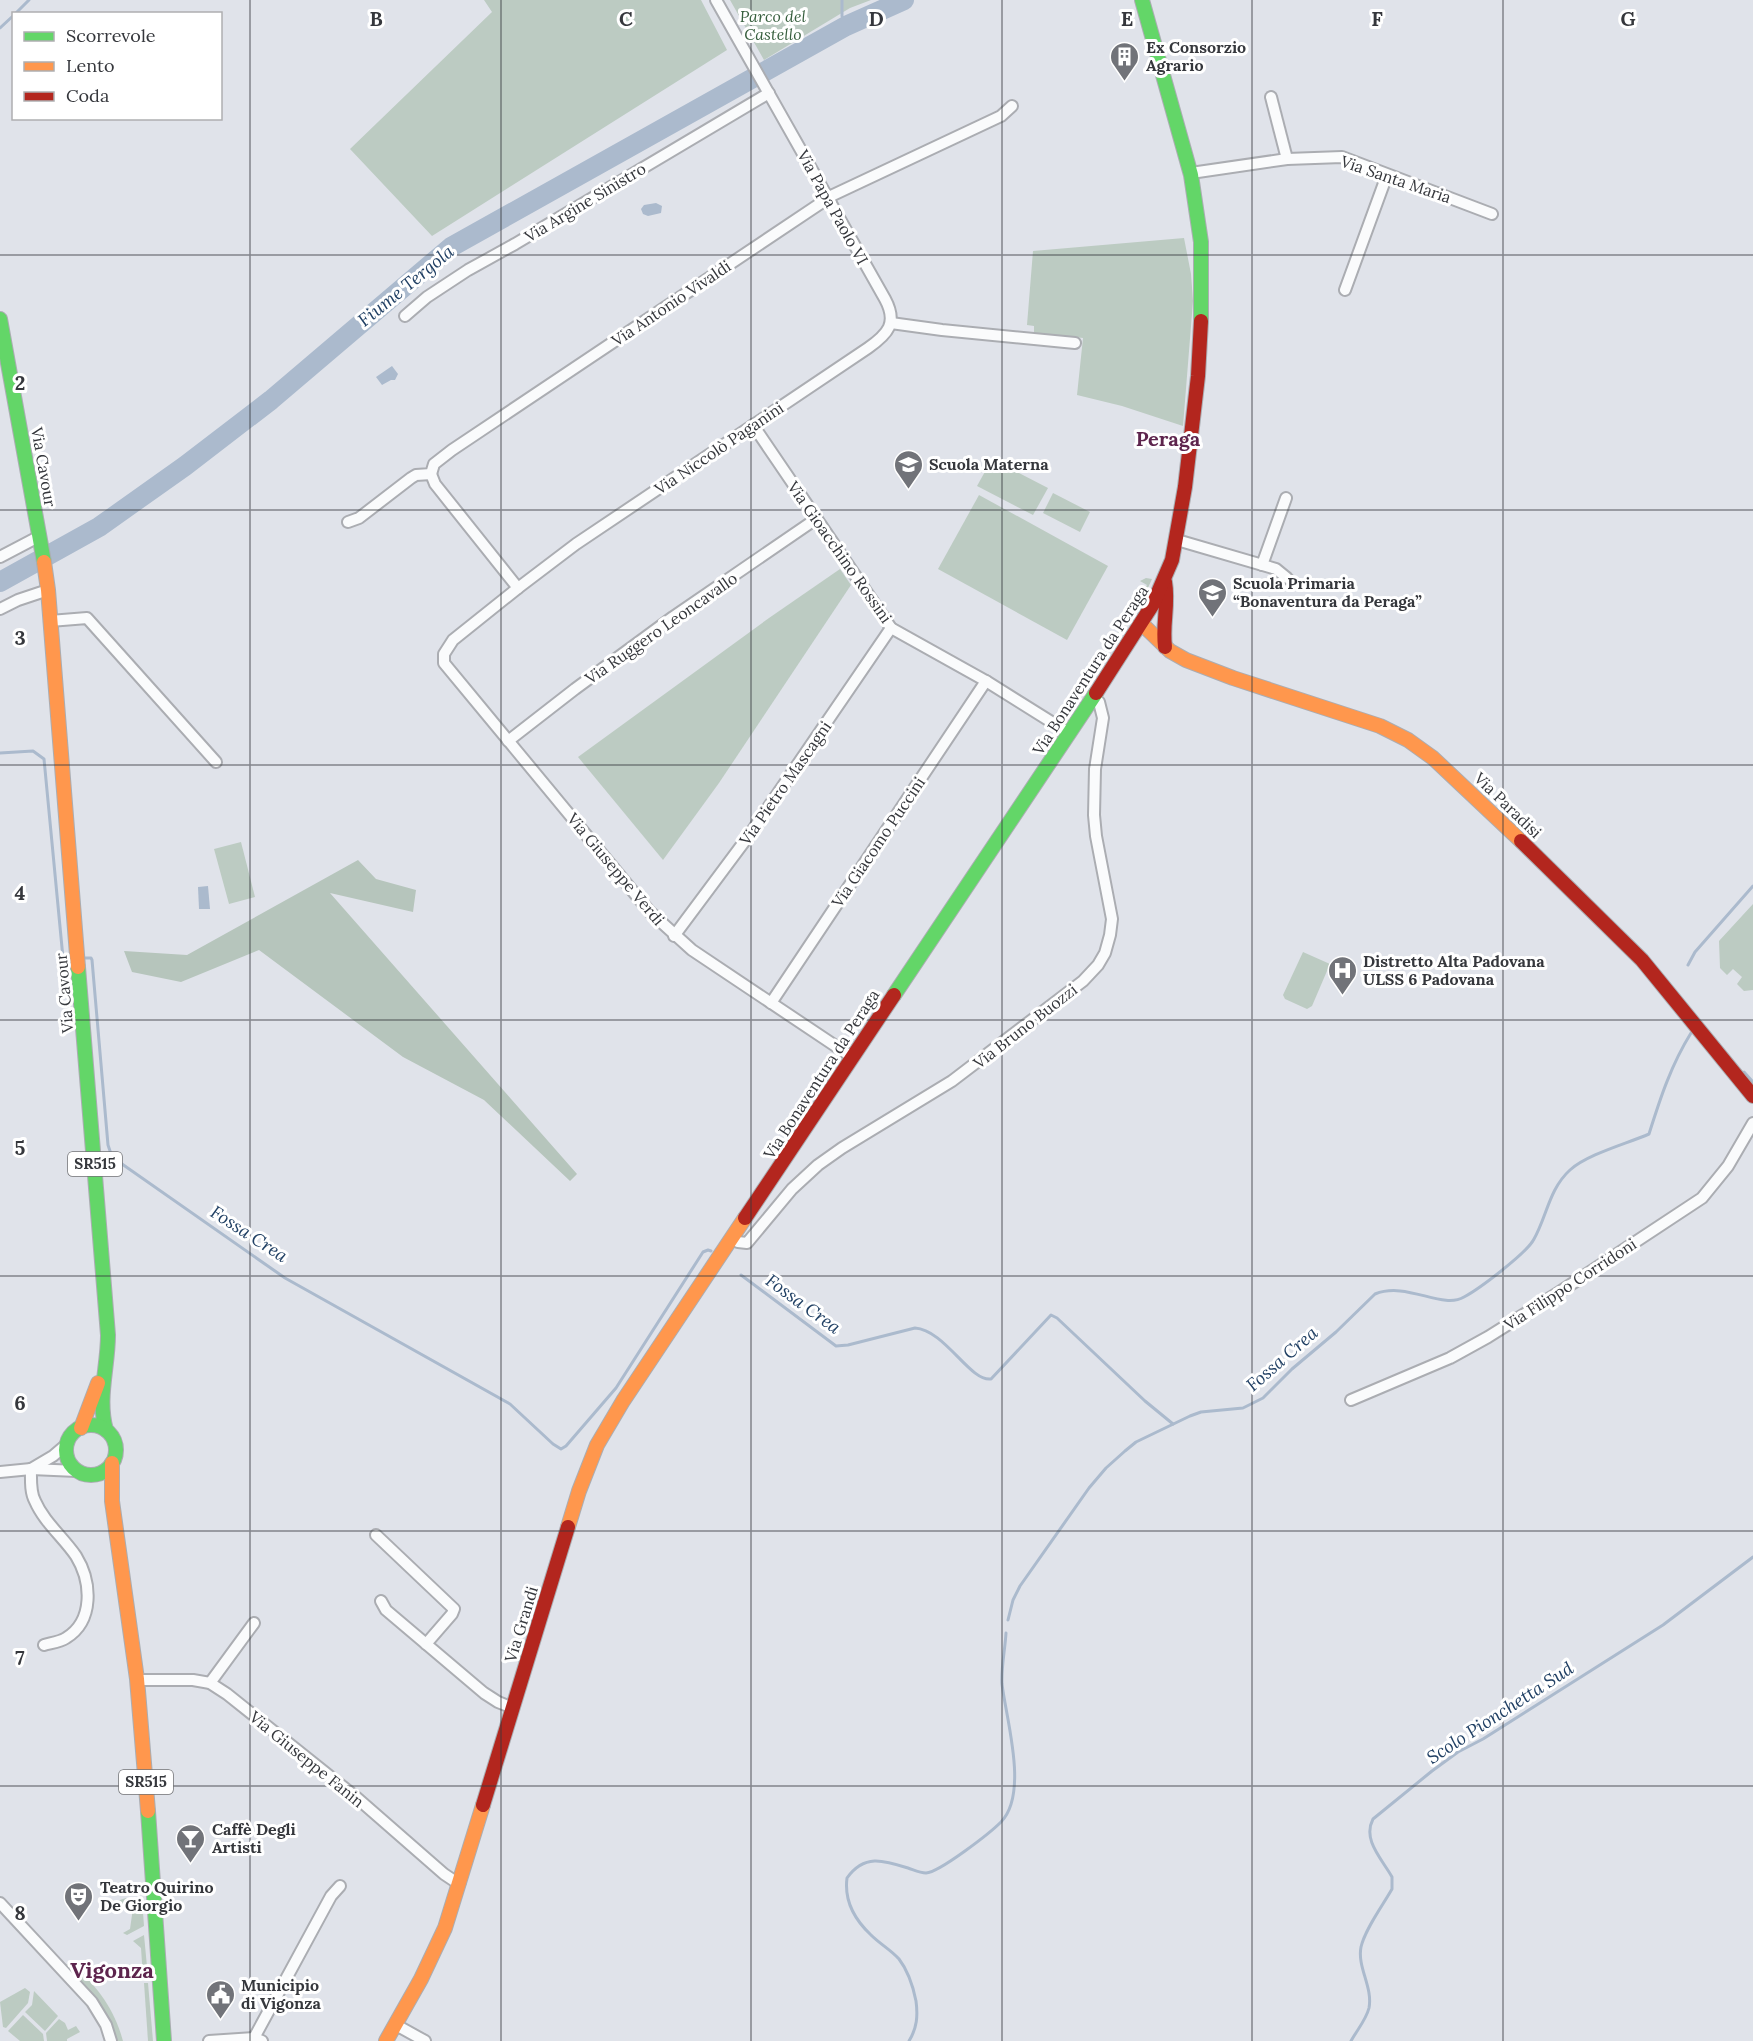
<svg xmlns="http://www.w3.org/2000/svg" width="1753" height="2041" viewBox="0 0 1753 2041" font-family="Lora,serif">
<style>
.green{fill:#bccbc2}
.forest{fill:#b6c5bc}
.water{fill:#abbacd}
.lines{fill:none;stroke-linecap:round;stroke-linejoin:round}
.stream{stroke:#abbacd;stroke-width:3}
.river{stroke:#abbacd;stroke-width:20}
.street-casing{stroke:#abadb2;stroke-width:14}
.fast-casing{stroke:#abadb2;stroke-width:16}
.slow-casing{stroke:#abadb2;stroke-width:16}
.jam-casing{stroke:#abadb2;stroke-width:16}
.street{stroke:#fafbfc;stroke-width:10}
.fast{stroke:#63d668;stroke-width:14}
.slow{stroke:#ff974d;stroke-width:14}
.jam{stroke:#b3261e;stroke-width:14}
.grid{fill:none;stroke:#35373c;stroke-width:1.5;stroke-opacity:0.55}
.labels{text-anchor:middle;stroke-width:6;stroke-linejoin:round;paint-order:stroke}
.shield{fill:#fff;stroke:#727376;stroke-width:1.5}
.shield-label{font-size:15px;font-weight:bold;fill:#35373c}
.park-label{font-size:16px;font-style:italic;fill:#375f3e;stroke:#fff}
.poi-label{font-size:16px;font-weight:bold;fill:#35373c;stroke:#fff;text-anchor:start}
.street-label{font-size:16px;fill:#35373c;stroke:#fff}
.water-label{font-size:18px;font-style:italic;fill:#214064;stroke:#fff}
.quarter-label{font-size:20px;font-weight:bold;fill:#5d244d;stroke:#fff}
.district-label{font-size:22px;font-weight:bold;fill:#5d244d;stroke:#fff}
.grid-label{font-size:20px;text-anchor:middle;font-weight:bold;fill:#35373c;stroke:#fff;stroke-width:6;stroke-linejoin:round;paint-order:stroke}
</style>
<rect width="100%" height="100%" fill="#e0e3ea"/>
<g class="green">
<path d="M 484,0 L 701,0 L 727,50 L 432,236 L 350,149 L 492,12 Z"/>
<path d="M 730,0 L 871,0 L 850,8 L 764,60 Z"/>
<path d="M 1184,238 L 1191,274 L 1193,301 L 1183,426 L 1122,406 L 1077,395 L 1083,338 L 1034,333 L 1034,326 L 1027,325 L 1033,251 Z"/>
<path d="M 992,459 L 1048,488 L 1033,515 L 977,486 Z"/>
<path d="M 1053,493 L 1090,512 L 1080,532 L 1043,513 Z"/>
<path d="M 979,495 L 1108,566 L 1067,640 L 938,569 Z"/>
<path d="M 840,569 L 851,585 L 719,783 L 663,860 L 578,757 L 769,618 Z"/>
<path d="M 1146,578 L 1152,579 L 1141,603 L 1105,658 L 1100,655 L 1099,649 L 1106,652 L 1147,585 L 1140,581 Z"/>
<path d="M 241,842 L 255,897 L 229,904 L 214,849 Z"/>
<path d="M 1753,904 L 1753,990 L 1744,991 L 1737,984 L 1742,977 L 1733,969 L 1727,975 L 1720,968 L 1719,941 Z"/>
<path d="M 1303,952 L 1330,964 L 1312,1006 L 1307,1009 L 1285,999 L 1283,995 Z"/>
<path d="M 126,1898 L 142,1899 L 144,1926 L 127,1935 L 123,1933 L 130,1929 L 133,1908 L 120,1909 L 117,1901 Z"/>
<path d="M 144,1935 L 148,1977 L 143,1978 L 141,1948 L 133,1941 Z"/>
<path d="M 71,1961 C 96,1987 113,2005 123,2041 L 115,2041 L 65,1966 Z"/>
<path d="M 144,1983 L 148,1983 L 153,2041 L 148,2041 Z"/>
<path d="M 25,1988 L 30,1992 L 28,2003 L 6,2028 L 3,2027 L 0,2002 Z"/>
<path d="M 34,1991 L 58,2016 L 45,2031 L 25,2012 L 32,2005 Z"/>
<path d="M 23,2015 L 43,2034 L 44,2041 L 20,2041 L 8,2031 Z"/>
<path d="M 59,2019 L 65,2023 L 68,2030 L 76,2026 L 80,2032 L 67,2039 L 67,2041 L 47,2041 L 46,2033 Z"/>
</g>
<path class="forest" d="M 358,860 L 376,879 L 416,890 L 413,912 L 330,893 L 577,1174 L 570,1181 L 484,1100 L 403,1057 L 259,950 L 181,982 L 132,972 L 124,951 L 187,955 Z"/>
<g class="water">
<path d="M 656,203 L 662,206 L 661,213 L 648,216 L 643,214 L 641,209 L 644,205 Z"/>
<path d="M 392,366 L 398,374 L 395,380 L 391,380 L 382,385 L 376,377 Z"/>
<path d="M 208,886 L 210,909 L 199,909 L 198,887 Z"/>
</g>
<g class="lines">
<g class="stream">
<path d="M 842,0 L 842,16 L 846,26"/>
<path d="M 15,14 L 29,0"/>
<path d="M 0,28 L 14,15"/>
<path d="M 0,753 L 33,751 L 44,759 L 63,958 L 71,959"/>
<path d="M 84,958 L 91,958 L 92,960 L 108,1145 L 112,1157 L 285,1278 L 510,1404 L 553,1444 L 561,1449 L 566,1446 L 616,1388 L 703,1252 L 708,1250 L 711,1251"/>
<path d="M 1688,965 L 1695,952 L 1753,886"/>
<path d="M 1744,1072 L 1753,1082"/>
<path d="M 741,1275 L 836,1346 L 848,1345 L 915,1328 C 945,1330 970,1382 991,1379 L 1051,1315 L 1057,1318 L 1145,1401 L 1173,1424"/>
<path d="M 1008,1620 L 1013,1600 L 1020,1586 L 1089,1488 L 1106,1468 L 1125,1451 L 1136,1442 L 1190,1416 L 1201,1412 L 1243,1408 L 1263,1398 L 1292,1369 L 1336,1332 L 1375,1294 C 1407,1281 1442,1310 1464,1297 C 1479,1289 1527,1253 1534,1239 C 1547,1216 1549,1189 1570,1170 C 1588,1154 1626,1144 1649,1134 C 1660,1099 1671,1065 1691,1033"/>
<path d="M 909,2041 C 917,2028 918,2016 916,2001 C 913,1986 909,1972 899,1959 C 891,1950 880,1944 871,1935 C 855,1920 844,1901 847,1878 C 864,1854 883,1860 908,1868 C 914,1870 920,1873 926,1873 C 940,1872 990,1833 1001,1822 C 1029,1793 1006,1719 1002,1684 C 1001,1668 1005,1650 1006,1633"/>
<path d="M 1351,2041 C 1357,2030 1366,2020 1369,2008 C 1373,1987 1357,1967 1361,1947 C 1365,1929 1383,1905 1392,1889 L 1392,1877 C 1382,1859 1362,1840 1373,1819 L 1432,1771 L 1458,1752 L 1483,1739 L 1663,1625 L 1753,1557"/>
</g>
<path class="river" d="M 0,582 L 99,527 L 185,466 L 271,400 L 451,247 L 846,26 L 904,0"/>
<defs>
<g id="street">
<path d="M 716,0 L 885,299 C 898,323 888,334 868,348 L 576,544 L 518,588 L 453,640 L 444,654 L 444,663 L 650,912 L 692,950 L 852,1057"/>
<path d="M 1271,97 L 1287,159"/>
<path d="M 1191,173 L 1287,159 L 1342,157 L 1492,214"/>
<path d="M 1345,290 L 1387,175"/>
<path d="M 405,316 L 427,297 L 468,270 L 515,244 L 769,93"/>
<path d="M 891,323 L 942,330 L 1075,343"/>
<path d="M 753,425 L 891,628 L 986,681 L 1069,733"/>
<path d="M 431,474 L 435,484 L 518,588"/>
<path d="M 348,522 L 359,518 L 411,478 L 416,475 L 431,474 L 434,464 L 452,450 L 833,195 L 1001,116 L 1012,106"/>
<path d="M 1177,540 L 1276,569 L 1287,578"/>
<path d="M 0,557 L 40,536"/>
<path d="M 1262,565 L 1286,498"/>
<path d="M 0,609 L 18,600 L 48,590"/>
<path d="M 50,621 L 87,618 L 216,762"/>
<path d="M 508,741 L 575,689 L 673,617 L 816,519"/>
<path d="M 674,936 L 750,834 L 891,628"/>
<path d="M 771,1003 L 986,681"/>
<path d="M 733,1238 L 738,1242 L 747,1243 L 792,1189 L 818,1165 L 842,1148 L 952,1081 L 1083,981 L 1098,965 L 1105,953 L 1110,935 L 1112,919 L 1096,836 L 1094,815 L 1095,769 L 1103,718 L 1099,702 L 1093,698"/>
<path d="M 1351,1400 L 1450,1358 L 1488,1337 L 1558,1293 L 1702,1198 L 1728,1166 L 1753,1123"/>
<path d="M 31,1469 C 31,1479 30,1492 35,1501 C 44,1522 63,1537 76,1556 C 92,1582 94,1621 66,1638 C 60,1642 51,1643 44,1645"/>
<path d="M 31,1469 L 53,1456 L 67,1444"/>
<path d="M 0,1472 L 31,1469 L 77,1471"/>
<path d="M 376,1535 L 454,1609 L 452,1614 L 426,1644"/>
<path d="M 381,1601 L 386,1610 L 484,1693 L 498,1702 L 513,1708"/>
<path d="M 137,1680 L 193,1680 L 210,1683 L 227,1694 L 357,1798 L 444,1874 L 453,1880 L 460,1882"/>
<path d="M 210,1683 L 254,1623"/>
<path d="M 0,1903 L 92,2002 L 106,2025 L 111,2041"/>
<path d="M 396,2025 L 425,2041"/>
<path d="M 254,2038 L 331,1896 L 340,1886"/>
<path d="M 209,2041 L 254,2038 L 262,2041"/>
</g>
<g id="fast">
<path d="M 1142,0 L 1191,175 L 1201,242 L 1201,321"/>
<path d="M 0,319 L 44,562"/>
<path d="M 78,967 L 108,1335 C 108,1367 97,1399 106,1430"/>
<path d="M 894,995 L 1096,693"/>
<circle cx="91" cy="1450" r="25"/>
<path d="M 148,1811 L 164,2041"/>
</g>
<g id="slow">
<path d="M 44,562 L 48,590 L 78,967"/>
<path d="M 1142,624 L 1170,651 L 1186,660 L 1233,678 L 1380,726 L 1408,740 L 1433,758 L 1521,841"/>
<path d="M 81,1428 L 98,1383"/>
<path d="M 112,1463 L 112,1501 L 137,1679 L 148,1811"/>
<path d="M 568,1527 L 579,1491 L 597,1445 L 623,1401 L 745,1218"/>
<path d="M 386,2041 L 421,1979 L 445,1928 L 483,1805"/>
</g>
<g id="jam">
<path d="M 1165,582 C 1169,605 1162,624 1165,647"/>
<path d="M 1096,693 L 1153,604 L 1172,560 L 1185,487 L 1198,376 L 1201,321"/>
<path d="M 1521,841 L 1642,960 L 1753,1096"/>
<path d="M 745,1218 L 894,995"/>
<path d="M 483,1805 L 568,1527"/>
</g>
</defs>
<use href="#street" class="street-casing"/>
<use href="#fast" class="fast-casing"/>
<use href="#slow" class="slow-casing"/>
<use href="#jam" class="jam-casing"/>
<use href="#street" class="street"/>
<use href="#fast" class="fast"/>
<use href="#slow" class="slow"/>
<use href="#jam" class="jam"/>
</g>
<path class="grid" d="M 250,0 L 250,2041M 501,0 L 501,2041M 751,0 L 751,2041M 1002,0 L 1002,2041M 1252,0 L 1252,2041M 1503,0 L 1503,2041M 0,255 L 1753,255M 0,510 L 1753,510M 0,765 L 1753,765M 0,1020 L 1753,1020M 0,1276 L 1753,1276M 0,1531 L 1753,1531M 0,1786 L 1753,1786"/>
<defs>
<symbol id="building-pin" viewBox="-11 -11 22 30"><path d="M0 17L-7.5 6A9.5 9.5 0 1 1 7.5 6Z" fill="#717379" stroke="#fff"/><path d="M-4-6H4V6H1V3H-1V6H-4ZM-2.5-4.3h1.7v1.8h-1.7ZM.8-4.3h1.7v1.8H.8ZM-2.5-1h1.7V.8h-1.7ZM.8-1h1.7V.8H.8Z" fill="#fff"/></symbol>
<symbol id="school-pin" viewBox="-11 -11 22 30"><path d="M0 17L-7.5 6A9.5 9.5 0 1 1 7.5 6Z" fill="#717379" stroke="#fff"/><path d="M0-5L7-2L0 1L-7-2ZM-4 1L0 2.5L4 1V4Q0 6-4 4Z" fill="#fff"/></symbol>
<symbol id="hospital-pin" viewBox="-11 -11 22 30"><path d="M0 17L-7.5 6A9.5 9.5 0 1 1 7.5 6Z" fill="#717379" stroke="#fff"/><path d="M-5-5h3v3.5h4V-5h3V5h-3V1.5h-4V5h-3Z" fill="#fff"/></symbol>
<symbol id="bar-pin" viewBox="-11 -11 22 30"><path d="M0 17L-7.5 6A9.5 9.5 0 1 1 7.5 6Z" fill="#717379" stroke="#fff"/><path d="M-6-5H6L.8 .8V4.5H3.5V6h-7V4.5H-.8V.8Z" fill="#fff"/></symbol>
<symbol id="theatre-pin" viewBox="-11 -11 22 30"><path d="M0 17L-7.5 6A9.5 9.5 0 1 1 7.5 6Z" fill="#717379" stroke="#fff"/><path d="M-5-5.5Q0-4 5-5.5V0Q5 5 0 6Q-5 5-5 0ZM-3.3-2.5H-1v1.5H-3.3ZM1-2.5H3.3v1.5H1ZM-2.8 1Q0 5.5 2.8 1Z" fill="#fff"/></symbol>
<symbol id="civic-pin" viewBox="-11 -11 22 30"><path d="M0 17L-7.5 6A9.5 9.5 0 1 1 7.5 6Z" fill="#717379" stroke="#fff"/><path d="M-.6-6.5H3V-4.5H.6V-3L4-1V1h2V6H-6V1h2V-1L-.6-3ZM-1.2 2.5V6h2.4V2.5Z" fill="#fff"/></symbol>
</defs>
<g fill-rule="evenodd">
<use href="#building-pin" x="1108" y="40" width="33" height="45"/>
<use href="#school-pin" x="892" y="448" width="33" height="45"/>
<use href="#school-pin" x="1196" y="576" width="33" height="45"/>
<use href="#hospital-pin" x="1326" y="954" width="33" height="45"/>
<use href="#bar-pin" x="174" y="1822" width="33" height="45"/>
<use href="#theatre-pin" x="62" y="1880" width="33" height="45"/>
<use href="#civic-pin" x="204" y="1978" width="33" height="45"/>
</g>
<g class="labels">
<g class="shield">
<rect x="68" y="1152" width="54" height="24" rx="4.5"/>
<rect x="119" y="1770" width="54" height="24" rx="4.5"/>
</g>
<g class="shield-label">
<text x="95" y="1169">SR515</text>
<text x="146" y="1787">SR515</text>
</g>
<g class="park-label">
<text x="773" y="22">Parco del<tspan x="773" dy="18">Castello</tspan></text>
</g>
<g class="poi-label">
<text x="1146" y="53">Ex Consorzio<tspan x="1146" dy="18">Agrario</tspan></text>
<text x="929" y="470">Scuola Materna</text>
<text x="1233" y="589">Scuola Primaria<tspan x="1233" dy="18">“Bonaventura da Peraga”</tspan></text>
<text x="1363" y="967">Distretto Alta Padovana<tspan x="1363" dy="18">ULSS 6 Padovana</tspan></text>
<text x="212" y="1835">Caffè Degli<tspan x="212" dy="18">Artisti</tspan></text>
<text x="100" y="1893">Teatro Quirino<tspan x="100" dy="18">De Giorgio</tspan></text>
<text x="241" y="1991">Municipio<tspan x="241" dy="18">di Vigonza</tspan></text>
</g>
<g class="street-label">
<text transform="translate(1396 179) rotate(19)" y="6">Via Santa Maria</text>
<text transform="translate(585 202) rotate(-31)" y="6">Via Argine Sinistro</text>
<text transform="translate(833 207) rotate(61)" y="6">Via Papa Paolo VI</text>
<text transform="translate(671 303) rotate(-34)" y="6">Via Antonio Vivaldi</text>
<text transform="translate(719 448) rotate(-34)" y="6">Via Niccolò Paganini</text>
<text transform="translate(44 467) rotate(80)" y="6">Via Cavour</text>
<text transform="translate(840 552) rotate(55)" y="6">Via Gioacchino Rossini</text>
<text transform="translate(661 628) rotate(-35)" y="6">Via Ruggero Leoncavallo</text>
<text transform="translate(1090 670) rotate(-57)" y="6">Via Bonaventura da Peraga</text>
<text transform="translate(785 783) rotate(-55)" y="6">Via Pietro Mascagni</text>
<text transform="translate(1508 805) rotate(44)" y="6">Via Paradisi</text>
<text transform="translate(878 842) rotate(-56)" y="6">Via Giacomo Puccini</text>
<text transform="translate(616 869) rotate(50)" y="6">Via Giuseppe Verdi</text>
<text transform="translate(64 993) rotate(-95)" y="6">Via Cavour</text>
<text transform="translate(1025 1026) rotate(-38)" y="6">Via Bruno Buozzi</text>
<text transform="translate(821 1074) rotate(-57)" y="6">Via Bonaventura da Peraga</text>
<text transform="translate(1570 1284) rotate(-33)" y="6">Via Filippo Corridoni</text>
<text transform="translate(521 1624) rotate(-73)" y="6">Via Grandi</text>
<text transform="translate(307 1759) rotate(39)" y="6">Via Giuseppe Fanin</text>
</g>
<g class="water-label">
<text transform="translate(406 286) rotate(-39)" y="6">Fiume Tergola</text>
<text transform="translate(249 1234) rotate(33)" y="6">Fossa Crea</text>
<text transform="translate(803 1304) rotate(36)" y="6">Fossa Crea</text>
<text transform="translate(1282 1359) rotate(-41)" y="6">Fossa Crea</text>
<text transform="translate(1500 1713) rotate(-33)" y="6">Scolo Pionchetta Sud</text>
</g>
<g class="quarter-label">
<text x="1168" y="446">Peraga</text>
</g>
<g class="district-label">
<text x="112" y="1978">Vigonza</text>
</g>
</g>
<g class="grid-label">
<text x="376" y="26">B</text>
<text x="626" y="26">C</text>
<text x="876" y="26">D</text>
<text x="1127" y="26">E</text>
<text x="1377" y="26">F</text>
<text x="1628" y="26">G</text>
<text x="20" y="390">2</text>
<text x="20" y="645">3</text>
<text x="20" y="900">4</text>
<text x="20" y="1155">5</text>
<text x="20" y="1410">6</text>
<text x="20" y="1665">7</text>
<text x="20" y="1920">8</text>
</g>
<rect x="12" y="12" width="210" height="108" fill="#ffffff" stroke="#aeafb1" stroke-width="1.5"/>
<rect x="24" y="32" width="30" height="9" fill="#63d668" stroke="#aeafb1" stroke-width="1.5"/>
<text x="66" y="42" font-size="18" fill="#35373c">Scorrevole</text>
<rect x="24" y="62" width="30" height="9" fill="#ff974d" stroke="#aeafb1" stroke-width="1.5"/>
<text x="66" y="72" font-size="18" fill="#35373c">Lento</text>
<rect x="24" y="92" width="30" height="9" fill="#b3261e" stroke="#aeafb1" stroke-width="1.5"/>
<text x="66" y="102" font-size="18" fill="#35373c">Coda</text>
</svg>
